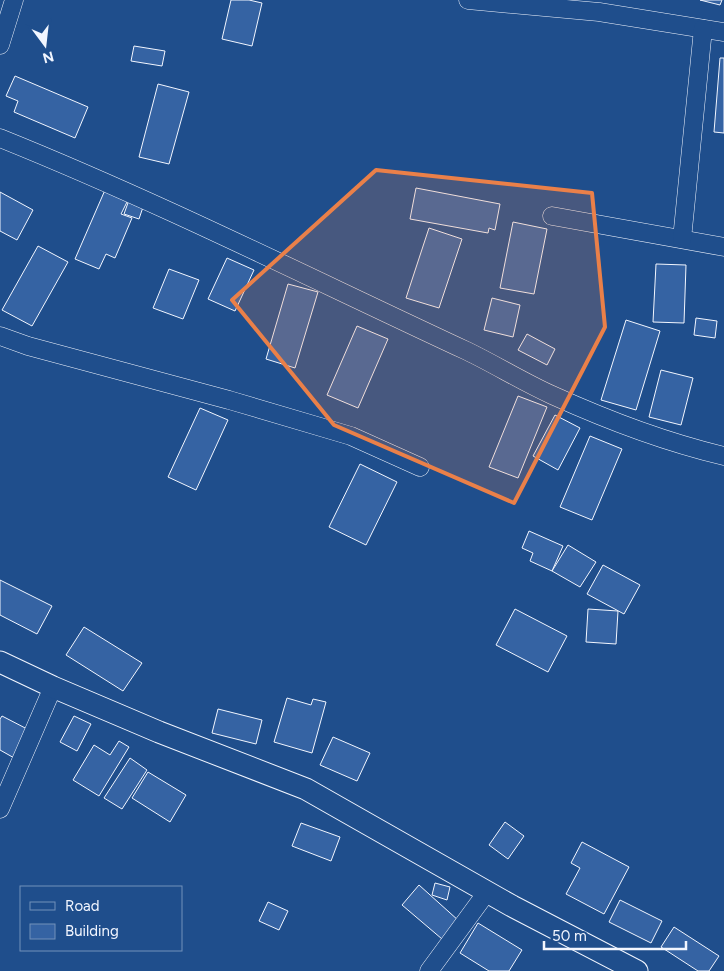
<svg xmlns="http://www.w3.org/2000/svg" width="724" height="971" viewBox="0 0 724 971" font-family="Figtree,sans-serif">
<style>
.building{fill:#3563a3;stroke:#f2f6ff}
.lines{fill:none;stroke-linecap:round;stroke-linejoin:round}
.minor-casing{stroke:#f2f6ff;stroke-width:19}
.tertiary-casing{stroke:#f2f6ff;stroke-width:23}
.minor{stroke:#1f4e8c;stroke-width:18}
.tertiary{stroke:#1f4e8c;stroke-width:21}
.marked{fill:#ea8049;fill-opacity:0.2;stroke:#ea8049;stroke-width:4;stroke-linejoin:round}
</style>
<rect width="100%" height="100%" fill="#1f4e8c"/>
<g class="building">
<path d="M 231,0 L 249,0 L 262,3 L 252,46 L 222,39 Z"/>
<path d="M 700,0 L 722,0 L 720,5 Z"/>
<path d="M 134,46 L 165,51 L 162,66 L 131,61 Z"/>
<path d="M 720,58 L 724,58 L 724,133 L 714,132 Z"/>
<path d="M 15,76 L 88,107 L 75,138 L 14,112 L 18,101 L 6,96 Z"/>
<path d="M 158,84 L 189,92 L 169,164 L 139,157 Z"/>
<path d="M 416,188 L 500,204 L 495,230 L 489,228 L 488,233 L 410,219 Z"/>
<path d="M 105,190 L 128,200 L 121,214 L 132,218 L 115,258 L 106,254 L 99,269 L 75,259 Z"/>
<path d="M 0,192 L 33,210 L 17,240 L 0,231 Z"/>
<path d="M 129,200 L 144,204 L 139,219 L 124,214 Z"/>
<path d="M 513,222 L 547,229 L 534,294 L 500,288 Z"/>
<path d="M 429,228 L 462,239 L 439,308 L 406,298 Z"/>
<path d="M 38,246 L 68,262 L 32,326 L 2,310 Z"/>
<path d="M 227,258 L 254,270 L 235,311 L 208,299 Z"/>
<path d="M 656,264 L 686,265 L 684,323 L 653,322 Z"/>
<path d="M 169,269 L 199,280 L 183,319 L 153,308 Z"/>
<path d="M 288,284 L 318,292 L 295,368 L 266,359 Z"/>
<path d="M 492,298 L 520,305 L 513,337 L 484,330 Z"/>
<path d="M 696,318 L 717,321 L 715,338 L 694,335 Z"/>
<path d="M 626,320 L 660,331 L 636,410 L 601,400 Z"/>
<path d="M 357,326 L 388,339 L 358,408 L 327,395 Z"/>
<path d="M 527,334 L 555,349 L 547,365 L 518,350 Z"/>
<path d="M 661,370 L 693,378 L 681,425 L 649,417 Z"/>
<path d="M 518,396 L 547,407 L 518,478 L 489,467 Z"/>
<path d="M 200,408 L 228,420 L 196,490 L 168,477 Z"/>
<path d="M 555,415 L 580,428 L 558,470 L 533,456 Z"/>
<path d="M 590,436 L 622,449 L 592,520 L 560,507 Z"/>
<path d="M 360,464 L 397,482 L 366,545 L 329,527 Z"/>
<path d="M 529,531 L 563,546 L 552,571 L 530,561 L 533,553 L 522,548 Z"/>
<path d="M 568,545 L 596,562 L 580,587 L 552,571 Z"/>
<path d="M 603,565 L 640,585 L 624,614 L 587,594 Z"/>
<path d="M 0,580 L 52,606 L 37,634 L 0,615 Z"/>
<path d="M 515,609 L 567,636 L 548,672 L 496,645 Z"/>
<path d="M 588,609 L 618,611 L 616,644 L 586,642 Z"/>
<path d="M 84,627 L 142,663 L 123,691 L 66,655 Z"/>
<path d="M 287,698 L 311,705 L 313,699 L 326,702 L 312,753 L 274,742 Z"/>
<path d="M 218,709 L 262,720 L 256,744 L 212,733 Z"/>
<path d="M 2,716 L 31,731 L 16,759 L 0,750 L 0,719 Z"/>
<path d="M 74,716 L 91,724 L 77,751 L 60,742 Z"/>
<path d="M 333,737 L 370,753 L 357,781 L 320,765 Z"/>
<path d="M 119,741 L 129,747 L 99,796 L 73,780 L 94,745 L 110,755 Z"/>
<path d="M 130,758 L 147,770 L 122,809 L 104,798 Z"/>
<path d="M 148,772 L 186,795 L 170,822 L 132,798 Z"/>
<path d="M 505,822 L 524,836 L 508,859 L 489,845 Z"/>
<path d="M 301,823 L 340,837 L 331,861 L 292,846 Z"/>
<path d="M 582,842 L 629,867 L 604,914 L 566,894 L 580,868 L 571,863 Z"/>
<path d="M 435,883 L 450,887 L 447,900 L 432,895 Z"/>
<path d="M 419,885 L 459,921 L 442,939 L 402,905 Z"/>
<path d="M 620,900 L 662,921 L 651,943 L 609,922 Z"/>
<path d="M 268,902 L 288,911 L 279,930 L 259,921 Z"/>
<path d="M 478,923 L 522,950 L 509,971 L 489,971 L 460,953 Z"/>
<path d="M 674,927 L 719,956 L 709,971 L 698,971 L 661,947 Z"/>
</g>
<g class="lines">
<defs>
<g id="minor">
<path d="M 468,0 L 599,12 L 724,32"/>
<path d="M 0,45 L 14,0"/>
<path d="M 0,138 C 159,202 312,279 467,351 C 496,365 523,382 552,395 C 607,420 665,442 724,456"/>
<path d="M 552,216 L 724,247"/>
<path d="M 682,239 L 703,29"/>
<path d="M 0,336 L 28,346 L 229,400 L 351,436 L 420,467"/>
<path d="M 0,809 L 53,687"/>
<path d="M 429,971 L 487,892"/>
</g>
<path id="tertiary" d="M 0,662 L 53,687 L 159,732 L 306,789 L 512,906 L 637,971"/>
</defs>
<use href="#minor" class="minor-casing"/>
<use href="#tertiary" class="tertiary-casing"/>
<use href="#minor" class="minor"/>
<use href="#tertiary" class="tertiary"/>
</g>
<path class="marked" d="M 376,170 L 592,193 L 605,327 L 514,503 L 334,425 L 232,300 Z"/>
<rect x="20" y="886" width="162" height="65" fill="#1f4e8c" stroke="#7391ba"/>
<rect x="30" y="902" width="25" height="8" fill="#1f4e8c" stroke="#7391ba"/>
<text x="65" y="911" font-size="15" fill="#f2f6ff">Road</text>
<rect x="30" y="924" width="25" height="15" fill="#3563a3" stroke="#7391ba"/>
<text x="65" y="936" font-size="15" fill="#f2f6ff">Building</text>
<g transform="translate(45 45) rotate(165)" stroke="#1f4e8c" stroke-width="4" paint-order="stroke">
<path d="M0-4L9 19L0 12L-9 19Z" fill="#f2f6ff"/>
<text y="-8" font-size="14" font-weight="bold" text-anchor="middle" fill="#f2f6ff">N</text>
</g>
<path d="M544 941v8h142v-8" fill="none" stroke="#f2f6ff" stroke-width="2.5"/>
<text x="552" y="941" font-size="15" fill="#f2f6ff" stroke="#1f4e8c" stroke-width="4" paint-order="stroke">50 m</text>
</svg>
